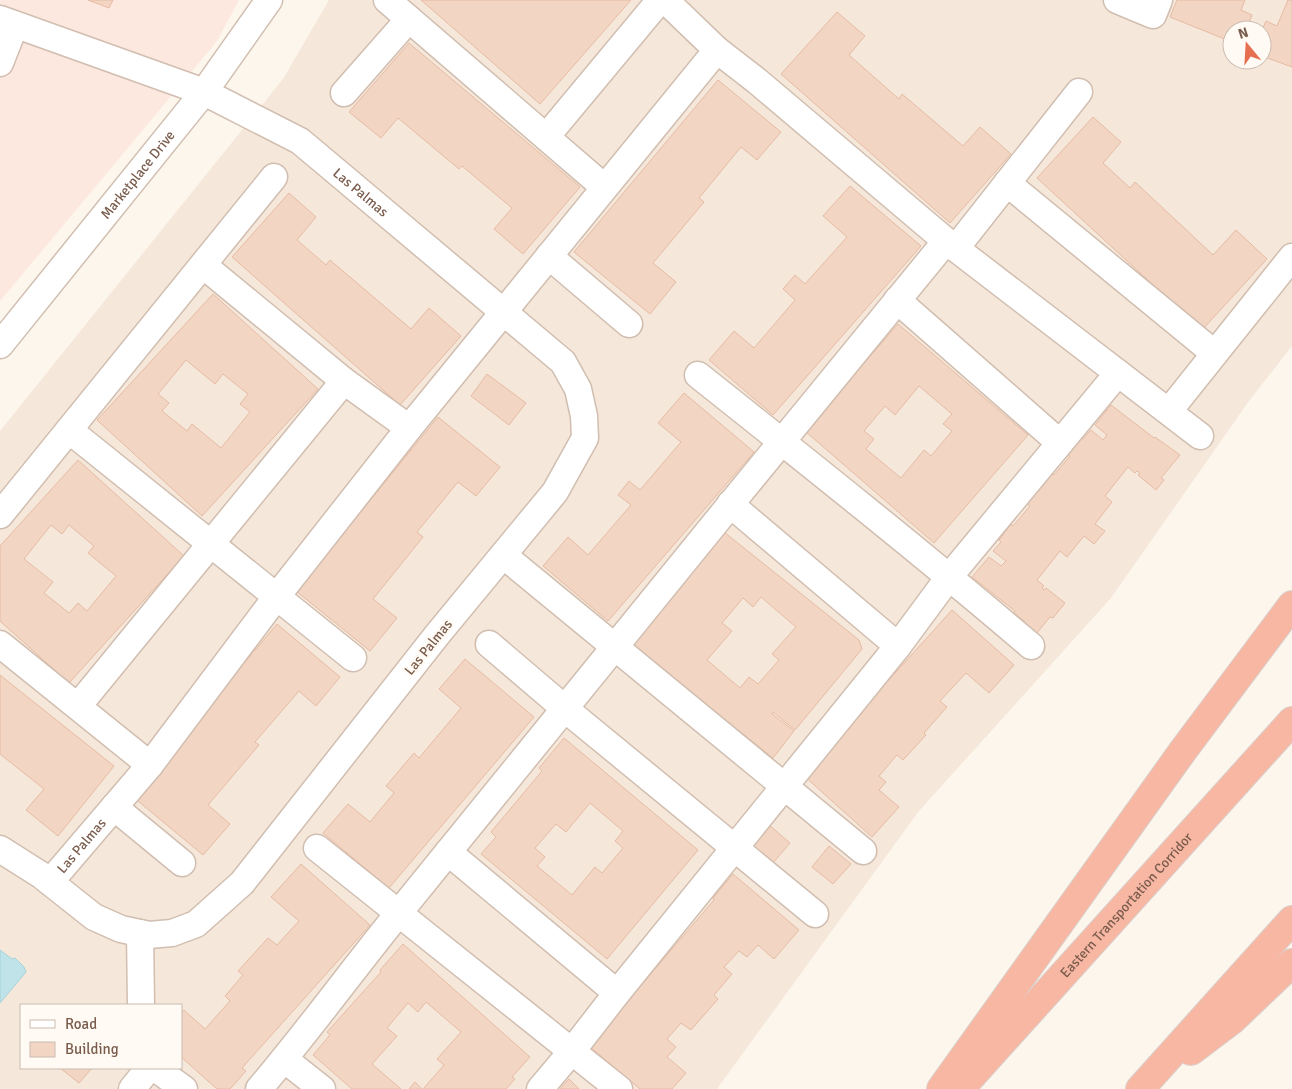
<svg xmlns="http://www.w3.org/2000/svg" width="1292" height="1089" viewBox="0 0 1292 1089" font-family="Signika,sans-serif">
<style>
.residential{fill:#f5e8da;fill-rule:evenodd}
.commercial{fill:#fde8e0}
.water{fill:#bfe3e8;stroke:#a5d3da}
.building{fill:#f3d5c3;stroke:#e6bba3;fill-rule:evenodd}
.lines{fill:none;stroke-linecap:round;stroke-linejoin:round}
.minor-casing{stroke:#d1beb0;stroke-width:29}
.highway-casing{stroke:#dad1cd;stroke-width:30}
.minor{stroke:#fff;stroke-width:26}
.highway{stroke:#f7b7a3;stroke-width:28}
.labels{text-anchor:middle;stroke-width:4.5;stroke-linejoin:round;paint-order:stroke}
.street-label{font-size:14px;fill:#7a5c4d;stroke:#fffaf3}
</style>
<rect width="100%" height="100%" fill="#fdf6ec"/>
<path class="residential" d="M 329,0 L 1292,0 L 1292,346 L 1249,401 L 1111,598 L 919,811 L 717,1089 L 0,1089 L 0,431 L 283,79 ZM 1232,30 L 1262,30 L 1262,60 L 1232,60 ZM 21,1005 L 181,1005 L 181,1068 L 21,1068 Z"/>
<path class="commercial" d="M 0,0 L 239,0 L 217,41 L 0,301 Z"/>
<path class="water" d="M 0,950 L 12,959 L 15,958 L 24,967 L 26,972 L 0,1003 Z"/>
<g class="building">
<path d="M 88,0 L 113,0 L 109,8 Z"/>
<path d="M 421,0 L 631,0 L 540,104 Z"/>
<path d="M 1177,0 L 1245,0 L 1241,10 L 1252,15 L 1246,30 L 1232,30 L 1232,42 L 1170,17 Z"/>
<path d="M 1288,0 L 1292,0 L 1292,67 L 1262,56 L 1262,30 L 1266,21 L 1277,26 Z"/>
<path d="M 837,12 L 865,36 L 849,55 L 899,99 L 902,94 L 963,146 L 980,127 L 1011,154 L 950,223 L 781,74 Z"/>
<path d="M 409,43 L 580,187 L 523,254 L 494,229 L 512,208 L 462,166 L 459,169 L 398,118 L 381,138 L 349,112 Z"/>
<path d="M 718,80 L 781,132 L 757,160 L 741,147 L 699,198 L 704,202 L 653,263 L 676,282 L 650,314 L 574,252 Z"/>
<path d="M 1093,117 L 1121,142 L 1103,163 L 1130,188 L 1135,182 L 1213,255 L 1236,230 L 1267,259 L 1202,330 L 1037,178 Z"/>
<path d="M 850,186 L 921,246 L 773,415 L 709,360 L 734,331 L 754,348 L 795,300 L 783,289 L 795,275 L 805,284 L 847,237 L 823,216 Z"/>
<path d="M 289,193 L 316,217 L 297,240 L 326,265 L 330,260 L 411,329 L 429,308 L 461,336 L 400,405 L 232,257 Z"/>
<path d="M 213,294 L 318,389 L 202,516 L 97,420 ZM 186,360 L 215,384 L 223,374 L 248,394 L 240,404 L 250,412 L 221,448 L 192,424 L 187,431 L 162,411 L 169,403 L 158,394 Z"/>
<path d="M 898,324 L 1028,435 L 934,543 L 805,431 ZM 919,386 L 952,414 L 943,424 L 952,431 L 931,456 L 924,450 L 901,478 L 866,449 L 874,439 L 864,431 L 885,406 L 895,415 Z"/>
<path d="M 487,374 L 526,403 L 509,425 L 471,396 Z"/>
<path d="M 684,393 L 754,452 L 608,621 L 543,566 L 568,537 L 588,555 L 631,505 L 618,495 L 629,481 L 640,490 L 681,442 L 658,423 Z"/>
<path d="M 1111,405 L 1154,438 L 1155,437 L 1180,455 L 1161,478 L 1164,480 L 1156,490 L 1138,475 L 1140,473 L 1137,471 L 1135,473 L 1128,467 L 1105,496 L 1112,502 L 1095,524 L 1105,531 L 1094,544 L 1084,536 L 1067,557 L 1060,551 L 1037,580 L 1044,586 L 1042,588 L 1044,590 L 1046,588 L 1065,603 L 1053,618 L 1050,617 L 1036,634 L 1024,624 L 1025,622 L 1014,613 L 1015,611 L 972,577 L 989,557 L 1001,566 L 1006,561 L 993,551 L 1001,542 L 999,540 L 1011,524 L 1013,526 L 1030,506 L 1027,503 L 1051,473 L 1054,475 L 1070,456 L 1068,454 L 1081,438 L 1083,439 L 1091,430 L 1103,440 L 1107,435 L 1095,425 Z"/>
<path d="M 438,417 L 500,467 L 476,496 L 458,482 L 417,532 L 423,537 L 373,599 L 397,618 L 370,651 L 296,591 Z"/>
<path d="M 78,460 L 184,556 L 69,683 L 0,621 L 0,546 ZM 51,525 L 62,534 L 69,525 L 94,546 L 88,553 L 116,576 L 87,611 L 78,603 L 69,613 L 44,593 L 53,582 L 24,559 Z"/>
<path d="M 724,532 L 859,640 L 862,649 L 795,730 L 773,712 L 772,714 L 794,731 L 773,758 L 632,645 ZM 761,597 L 796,627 L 772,654 L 779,660 L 758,684 L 749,677 L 740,688 L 707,660 L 732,631 L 722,623 L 743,598 L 753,607 Z"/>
<path d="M 952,610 L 1014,665 L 989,693 L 966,673 L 940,701 L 947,707 L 924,733 L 926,735 L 903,760 L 897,755 L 879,776 L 886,782 L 879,790 L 899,807 L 872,837 L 803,775 Z"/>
<path d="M 277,624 L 340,677 L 316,706 L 299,691 L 255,742 L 259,745 L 208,805 L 230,824 L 203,855 L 132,796 Z"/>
<path d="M 465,659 L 534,717 L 389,888 L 323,833 L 348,804 L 370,822 L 394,793 L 386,786 L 414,753 L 419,758 L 461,708 L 439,689 Z"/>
<path d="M 0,675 L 114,766 L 58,836 L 26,810 L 44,789 L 0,754 Z"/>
<path d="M 564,738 L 698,850 L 607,959 L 481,854 L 496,837 L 491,832 L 542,771 L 539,768 ZM 590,803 L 623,831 L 615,841 L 623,848 L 602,873 L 595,867 L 572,895 L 537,866 L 545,857 L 535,848 L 556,824 L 566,832 Z"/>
<path d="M 768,824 L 790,843 L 772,864 L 750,845 Z"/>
<path d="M 829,846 L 851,864 L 833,884 L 812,867 Z"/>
<path d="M 301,864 L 370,925 L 242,1068 L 246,1071 L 230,1089 L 217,1089 L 181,1057 L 181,1013 L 184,1010 L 205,1029 L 230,1001 L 225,996 L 243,975 L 238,971 L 268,938 L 277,945 L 299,921 L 271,897 Z"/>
<path d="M 733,874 L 799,930 L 774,959 L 758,945 L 747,957 L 739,951 L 724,967 L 732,974 L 714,995 L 718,999 L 691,1030 L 681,1023 L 667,1039 L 676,1047 L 667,1057 L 686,1073 L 672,1089 L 640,1089 L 589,1046 L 714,900 L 713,898 Z"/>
<path d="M 403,944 L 530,1057 L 512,1077 L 515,1079 L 506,1089 L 423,1089 L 444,1065 L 437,1059 L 461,1032 L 426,1002 L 418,1012 L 408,1003 L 387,1028 L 397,1036 L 372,1064 L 401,1089 L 352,1089 L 313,1055 L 330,1035 L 327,1032 L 381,972 L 380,970 Z"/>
<path d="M 60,1068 L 92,1068 L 79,1083 Z"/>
<path d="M 569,1079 L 579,1089 L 560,1089 Z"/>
<path d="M 415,1082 L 422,1089 L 409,1089 Z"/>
</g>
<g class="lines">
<defs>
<g id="minor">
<path d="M 387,0 L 604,187"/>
<path d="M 665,0 L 717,50 L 757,81 L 946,241 L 1200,436"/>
<path d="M 1117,0 L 1153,15 L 1159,0"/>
<path id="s1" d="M 0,19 L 204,92 L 300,141 L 563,362 L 578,389 L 584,416 L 585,438 L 555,492 L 437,635 L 242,883 L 196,924 L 172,933 L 149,935 L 121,929 L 94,917 L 41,875 L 0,849"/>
<path d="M 0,63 L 15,25"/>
<path d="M 344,93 L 409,19"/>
<path d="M 546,137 L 660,0"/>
<path d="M 1007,183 L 1214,353"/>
<path d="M 956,248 L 1079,92"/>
<path d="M 549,256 L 629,324"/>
<path d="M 203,265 L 344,381 L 409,428"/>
<path d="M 897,300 L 1060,443"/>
<path id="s2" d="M 0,345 L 204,92 L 269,0"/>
<path d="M 698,375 C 810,464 922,553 1031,646"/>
<path d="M 1169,411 L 1292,257"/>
<path d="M 69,430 L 353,658"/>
<path d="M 730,504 L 898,646"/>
<path d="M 0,515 L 274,177"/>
<path d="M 503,555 L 863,851"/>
<path d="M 0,644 L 150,765"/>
<path d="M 489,644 L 564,708 L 815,914"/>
<path d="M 78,706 L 344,381"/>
<path d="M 114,807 L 182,863"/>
<path d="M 317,848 L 619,1089"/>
<path d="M 448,852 L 617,993"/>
<path id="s3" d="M 50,882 L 150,765 L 277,596 L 409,428 L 717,50"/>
<path d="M 140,933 L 141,1005"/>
<path d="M 284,1059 L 322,1089"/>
<path d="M 155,1068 L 184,1089"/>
<path d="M 132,1089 L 149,1068"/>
<path d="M 259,1089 C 310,1029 356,965 406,904 C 585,683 765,461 946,241"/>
<path d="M 540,1089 L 572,1051 L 617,993 L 898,646 L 949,577 L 1118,373"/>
</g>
<g id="highway">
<path d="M 1191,1051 L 1232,1020 L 1292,963"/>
<path d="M 941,1089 L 1182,752 L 1292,605"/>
<path id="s4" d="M 960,1089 L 1292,721"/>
<path d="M 1140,1089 L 1292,920"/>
</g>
</defs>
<use href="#minor" class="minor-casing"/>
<use href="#highway" class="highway-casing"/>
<use href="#minor" class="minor"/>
<use href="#highway" class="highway"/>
</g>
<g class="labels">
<g class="street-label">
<text dy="5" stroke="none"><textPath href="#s2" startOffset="219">Marketplace Drive</textPath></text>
<text dy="5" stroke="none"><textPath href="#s1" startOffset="404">Las Palmas</textPath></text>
<text transform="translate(428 647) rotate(-51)" y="5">Las Palmas</text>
<text dy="5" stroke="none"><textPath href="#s3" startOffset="48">Las Palmas</textPath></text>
<text dy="5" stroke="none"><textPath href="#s4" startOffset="248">Eastern Transportation Corridor</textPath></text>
</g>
</g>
<rect x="20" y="1004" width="162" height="65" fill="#fffaf3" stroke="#cabbb1"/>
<rect x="30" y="1020" width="25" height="8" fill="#ffffff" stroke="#cabbb1"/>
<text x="65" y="1029" font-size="15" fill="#7a5c4d">Road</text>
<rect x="30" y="1042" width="25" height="15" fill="#f3d5c3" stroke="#cabbb1"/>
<text x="65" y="1054" font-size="15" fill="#7a5c4d">Building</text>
<g transform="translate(1247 45) rotate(342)"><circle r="24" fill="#fffaf3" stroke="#cabbb1"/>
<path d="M0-4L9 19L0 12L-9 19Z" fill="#e76f51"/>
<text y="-8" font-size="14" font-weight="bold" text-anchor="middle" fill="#7a5c4d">N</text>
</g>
</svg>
